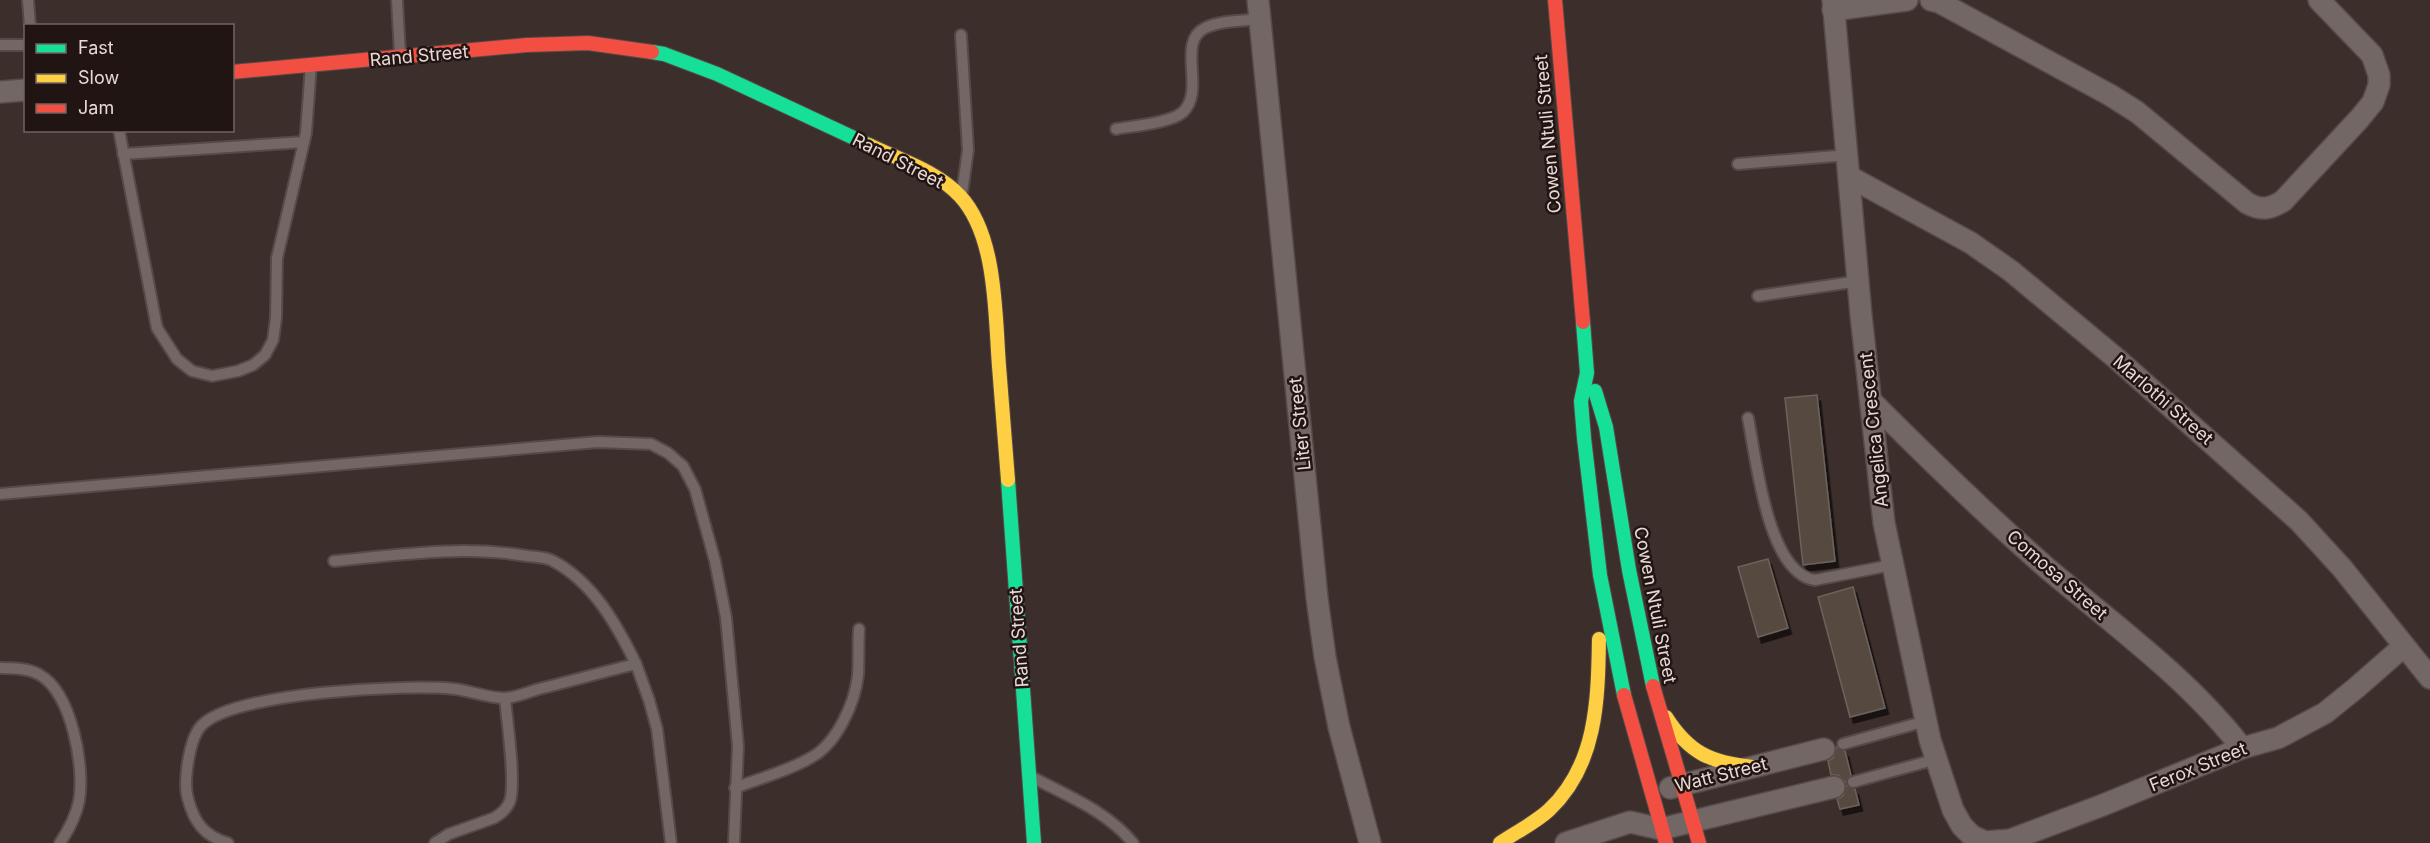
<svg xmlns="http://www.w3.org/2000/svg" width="2430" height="843" viewBox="0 0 2430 843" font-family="Inter,sans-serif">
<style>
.building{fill:#574940;stroke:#6c625d;stroke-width:1.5;filter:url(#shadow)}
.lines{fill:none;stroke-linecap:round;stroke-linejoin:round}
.lane-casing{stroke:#564947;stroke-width:14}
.street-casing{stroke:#564947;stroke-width:24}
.fast-casing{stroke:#564947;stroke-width:16}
.slow-casing{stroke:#564947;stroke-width:16}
.jam-casing{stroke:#564947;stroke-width:16}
.lane{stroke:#726765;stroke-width:10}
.street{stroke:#726765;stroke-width:21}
.fast{stroke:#16e098;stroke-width:14}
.slow{stroke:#ffcf43;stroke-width:14}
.jam{stroke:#f24e42;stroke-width:14}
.labels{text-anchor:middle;stroke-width:5;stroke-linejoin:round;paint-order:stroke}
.street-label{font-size:18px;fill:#e9d8d4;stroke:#211513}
</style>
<defs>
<filter id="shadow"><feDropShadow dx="3.5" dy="6" stdDeviation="0" flood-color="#0009"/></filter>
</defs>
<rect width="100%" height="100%" fill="#3b2e2b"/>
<g class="building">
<path d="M 1817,395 L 1835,561 L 1803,565 L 1785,398 Z"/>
<path d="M 1768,559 L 1788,628 L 1758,637 L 1738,567 Z"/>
<path d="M 1853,587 L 1885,708 L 1850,717 L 1818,597 Z"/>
<path d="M 1836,747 L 1845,751 L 1851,775 L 1846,783 L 1838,775 L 1831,775 L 1828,761 L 1833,758 Z"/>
<path d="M 1846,785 L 1855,789 L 1859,805 L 1840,809 L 1837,799 L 1843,796 Z"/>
</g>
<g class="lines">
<defs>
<g id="lane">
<path d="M 28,0 L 30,26"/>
<path d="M 397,0 L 400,54"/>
<path d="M 961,35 L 968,150 L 962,193"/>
<path d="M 0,45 L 26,45"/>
<path d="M 1116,129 C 1133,126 1171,123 1183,112 C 1206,90 1176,42 1205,28 C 1221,20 1243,21 1260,19"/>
<path d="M 119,130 L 157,328 L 177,359 L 192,371 L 212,376 L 238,371 L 253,365 L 265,355 L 273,340 L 276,318 L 277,258 L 306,133 L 311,65"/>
<path d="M 123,154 L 304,142"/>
<path d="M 1738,164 L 1848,155"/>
<path d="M 1758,296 L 1859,281"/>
<path d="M 1748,418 C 1756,457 1767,573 1815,580 L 1892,565"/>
<path d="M 0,494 L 598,442 L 651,444 L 668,453 L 683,466 L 695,489 L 715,561 L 726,617 L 738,746 L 734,843"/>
<path d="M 636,664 L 649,700 L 657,729 L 671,843"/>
<path d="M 0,668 C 12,668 30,668 40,675 C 72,693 85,768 79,801 C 76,816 68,831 60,843"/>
<path d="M 1843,744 L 1926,721"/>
<path d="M 1032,777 C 1067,796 1107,811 1133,843"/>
<path d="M 1853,782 L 1937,759"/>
<path d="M 735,788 C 760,778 789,771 812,757 C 837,743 855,703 858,675 C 859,660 858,644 859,629"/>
<path d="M 228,843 C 204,836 194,822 188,799 C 183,782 189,738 202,725 C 235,692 407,684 455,689 C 471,691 488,698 504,698 C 515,698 528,692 539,689 C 571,681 603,672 636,664 C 617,625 593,582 553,561 C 546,557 535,557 527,556 C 463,545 397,555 334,561"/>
<path d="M 435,843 L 449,834 L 494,818 C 501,814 507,809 510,801 C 516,782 507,721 505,698"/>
</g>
<g id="street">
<path d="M 1258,0 L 1317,598 L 1325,657 L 1339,727 L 1370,843"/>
<path d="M 1833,0 L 1861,315 L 1884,523 L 1930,740 L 1953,810 L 1962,826 L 1972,836 L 1985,842 L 2010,840 L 2103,805 L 2242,748 L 2278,738 L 2325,713 L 2356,688 L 2404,646"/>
<path d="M 1931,0 L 1939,2 L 2110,95 L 2137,112 L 2247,203 C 2261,211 2270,209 2283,201 L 2360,118 L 2373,102 L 2379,85 L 2379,75 L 2372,55 L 2319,0"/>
<path d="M 1833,10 L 1907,0"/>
<path d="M 0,92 L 26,90"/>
<path d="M 1850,177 L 1971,243 L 2011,271 L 2117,359 L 2299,521 L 2342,568 L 2430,678"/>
<path d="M 1872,402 C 1929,459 1987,516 2048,569 C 2114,625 2189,679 2242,748"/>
<path d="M 1670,788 L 1824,749"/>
<path d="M 1566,843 L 1630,822 L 1661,829 L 1834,787"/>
</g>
<g id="fast">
<path d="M 652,52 L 664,54 L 717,74 L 869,145"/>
<path d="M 1583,322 L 1587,373 L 1581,401 L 1584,438 L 1600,575 L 1624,695"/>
<path d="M 1595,391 L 1606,427 L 1629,570 L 1653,686"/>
<path d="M 1008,480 L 1034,843"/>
</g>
<g id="slow">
<path d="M 869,145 C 900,160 937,171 960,196 C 997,236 995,315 999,366 C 1002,404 1005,442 1008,480"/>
<path d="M 1666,717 C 1689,753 1711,763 1753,767"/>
<path d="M 1500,843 C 1516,832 1535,823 1549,810 C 1597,765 1598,700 1599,639"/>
</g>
<g id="jam">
<path d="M 1555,0 L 1583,322"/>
<path d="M 232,72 L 527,45 L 588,43 L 652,52"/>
<path d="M 1653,686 L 1699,843"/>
<path d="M 1624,695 L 1666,843"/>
</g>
</defs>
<use href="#lane" class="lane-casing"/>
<use href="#street" class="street-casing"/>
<use href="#fast" class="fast-casing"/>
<use href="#slow" class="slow-casing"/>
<use href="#jam" class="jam-casing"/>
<use href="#lane" class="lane"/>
<use href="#street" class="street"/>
<use href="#fast" class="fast"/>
<use href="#slow" class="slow"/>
<use href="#jam" class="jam"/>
</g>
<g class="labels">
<g class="street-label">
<text transform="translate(419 56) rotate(-5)" y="6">Rand Street</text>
<text transform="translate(1548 134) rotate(-95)" y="6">Cowen Ntuli Street</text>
<text transform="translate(898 161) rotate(27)" y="6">Rand Street</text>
<text transform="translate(2163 400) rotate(41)" y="6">Marlothi Street</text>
<text transform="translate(1300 424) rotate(-96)" y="6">Liter Street</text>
<text transform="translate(1874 430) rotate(-96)" y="6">Angelica Crescent</text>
<text transform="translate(2057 575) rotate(41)" y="6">Comosa Street</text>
<text transform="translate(1655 605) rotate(79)" y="6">Cowen Ntuli Street</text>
<text transform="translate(1019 638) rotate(-94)" y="6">Rand Street</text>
<text transform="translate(2198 767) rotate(-22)" y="6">Ferox Street</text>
<text transform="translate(1721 775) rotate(-14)" y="6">Watt Street</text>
</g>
</g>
<rect x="24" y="24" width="210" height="108" fill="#211513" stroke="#716360" stroke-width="1.5"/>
<rect x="36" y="44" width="30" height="9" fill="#16e098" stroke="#716360" stroke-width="1.5"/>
<text x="78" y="54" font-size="18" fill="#e9d8d4">Fast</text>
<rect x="36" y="74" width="30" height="9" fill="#ffcf43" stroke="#716360" stroke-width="1.5"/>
<text x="78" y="84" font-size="18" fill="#e9d8d4">Slow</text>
<rect x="36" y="104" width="30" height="9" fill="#f24e42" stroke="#716360" stroke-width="1.5"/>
<text x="78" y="114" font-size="18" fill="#e9d8d4">Jam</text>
</svg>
